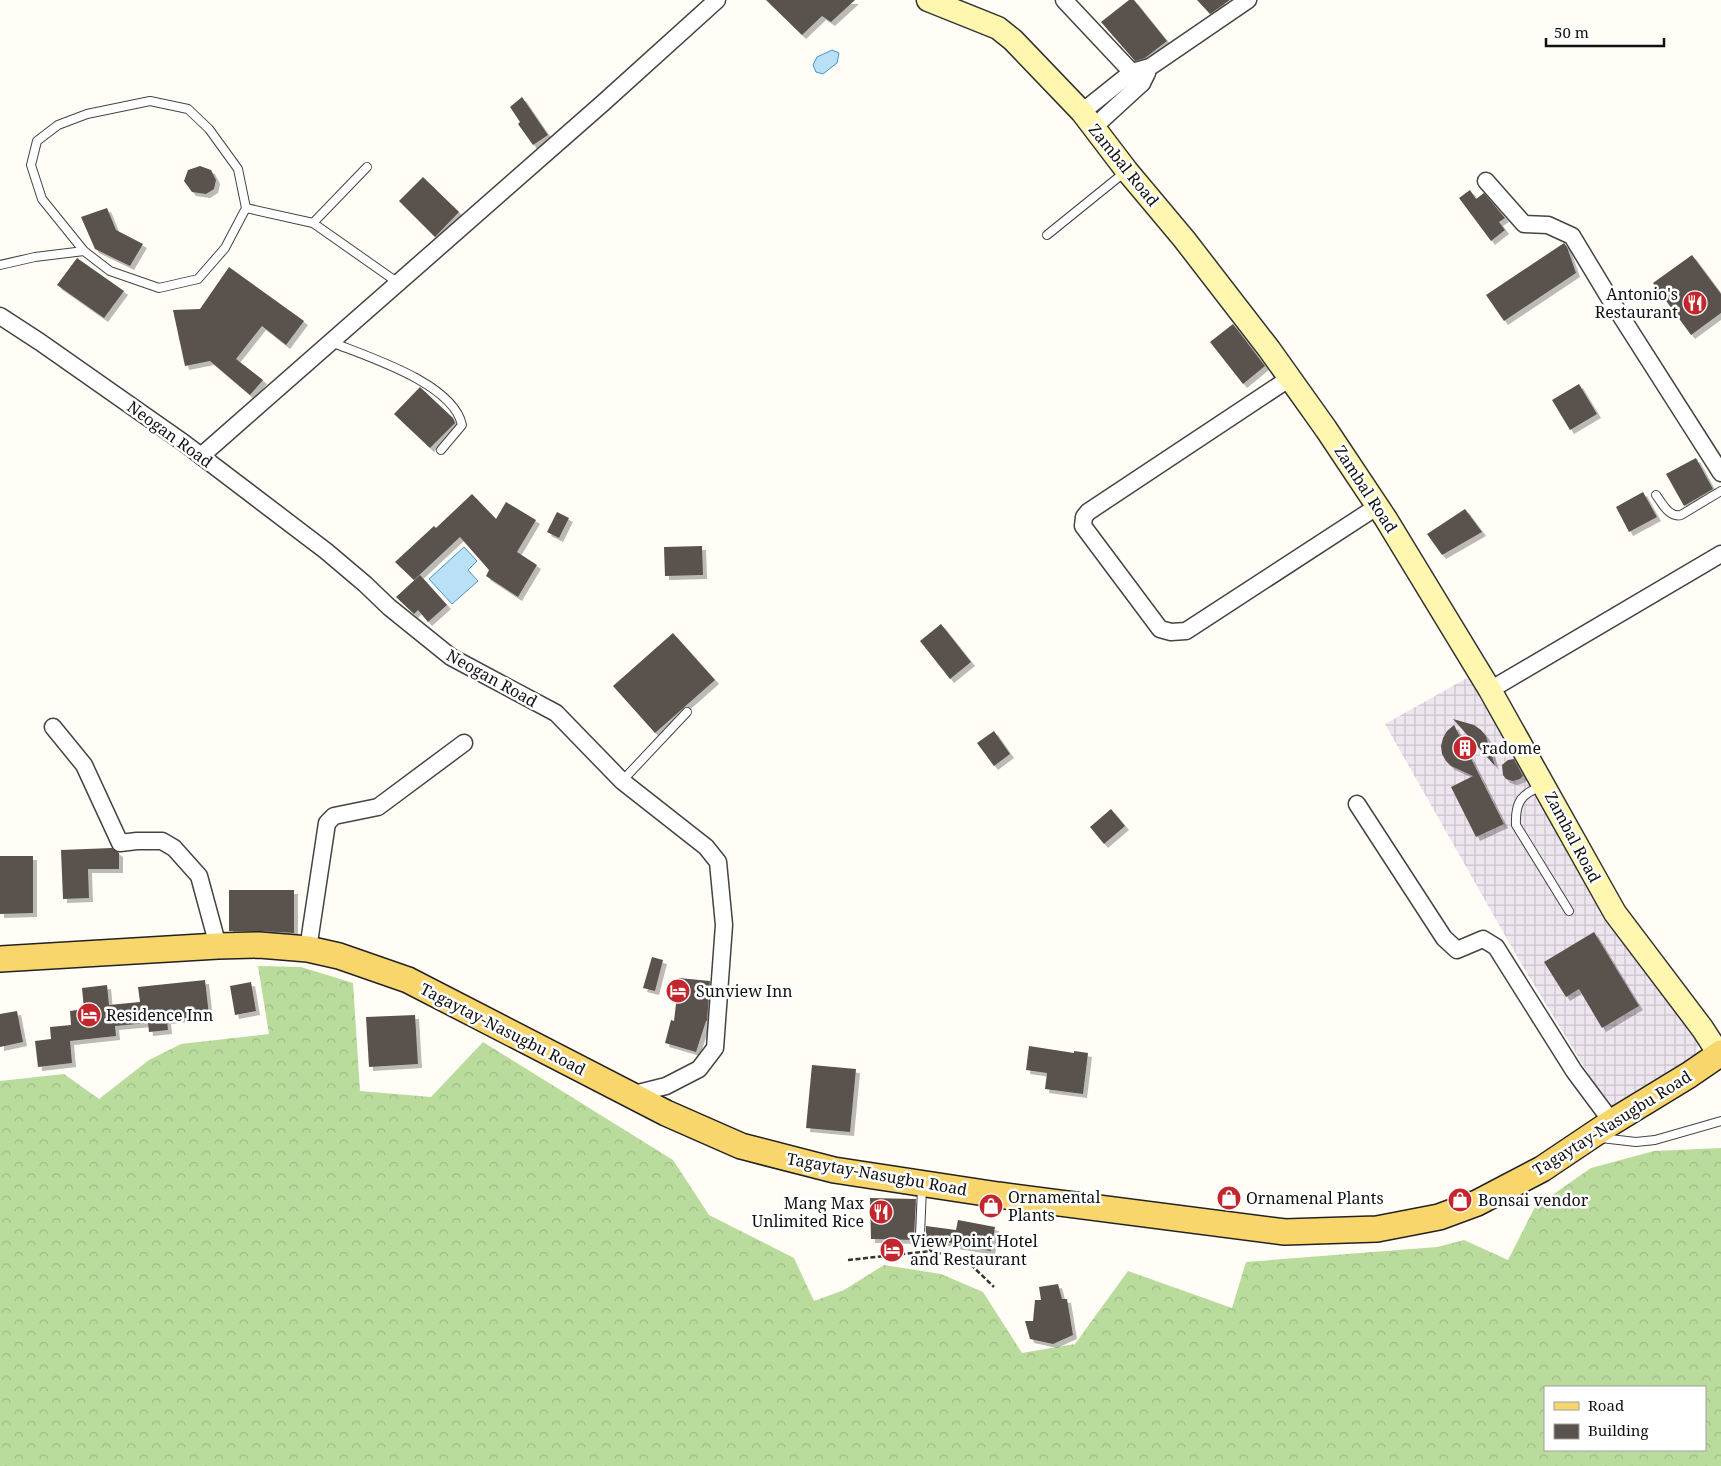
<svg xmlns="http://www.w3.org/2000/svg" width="1721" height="1466" viewBox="0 0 1721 1466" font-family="'Noto Serif',serif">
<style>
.industrial{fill:url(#industrial-grid)}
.forest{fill:url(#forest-crowns);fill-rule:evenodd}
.water{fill:#b9e0f7;stroke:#3f96cf}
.building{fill:#5a524d;filter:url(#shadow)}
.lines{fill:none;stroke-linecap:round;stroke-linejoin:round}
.lane-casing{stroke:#444;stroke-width:10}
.street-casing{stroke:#444;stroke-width:19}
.secondary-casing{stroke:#333;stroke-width:25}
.primary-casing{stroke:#222;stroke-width:28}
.path{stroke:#333;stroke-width:2.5;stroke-dasharray:5 2.5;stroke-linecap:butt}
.lane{stroke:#fff;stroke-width:8}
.street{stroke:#fff;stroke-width:16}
.secondary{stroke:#fff6b0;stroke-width:22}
.primary{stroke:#f9d66b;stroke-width:25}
.labels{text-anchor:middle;stroke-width:5;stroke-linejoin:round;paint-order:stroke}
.street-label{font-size:16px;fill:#111;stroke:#fff}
.poi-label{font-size:16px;fill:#111;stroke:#fff;text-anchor:start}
</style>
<defs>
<pattern id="industrial-grid" width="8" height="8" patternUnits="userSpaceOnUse" patternTransform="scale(1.25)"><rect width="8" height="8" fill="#eee6ef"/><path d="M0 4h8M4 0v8" fill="none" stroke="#cbc4cc"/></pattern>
<pattern id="forest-crowns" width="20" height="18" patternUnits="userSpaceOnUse" patternTransform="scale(1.25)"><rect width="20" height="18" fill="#b9dc9c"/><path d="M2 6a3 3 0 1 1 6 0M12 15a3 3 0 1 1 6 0" fill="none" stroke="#9ebc85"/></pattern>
<filter id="shadow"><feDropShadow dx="4" dy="4" stdDeviation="0" flood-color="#0004"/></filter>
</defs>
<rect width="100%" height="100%" fill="#fffdf5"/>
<path class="industrial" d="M 1474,674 L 1531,778 L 1529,785 L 1537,800 L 1545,803 L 1699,1043 L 1693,1061 L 1611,1111 L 1519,960 L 1385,724 Z"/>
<path class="forest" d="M 258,966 L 301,967 L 353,983 L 360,1091 L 431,1097 L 483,1042 L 673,1160 L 709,1215 L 794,1258 L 814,1301 L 844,1290 L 884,1265 L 941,1274 L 983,1292 L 1022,1353 L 1075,1344 L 1128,1271 L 1232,1308 L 1246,1262 L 1437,1247 L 1464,1240 L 1508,1260 L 1535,1207 L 1591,1168 L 1654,1151 L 1721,1148 L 1721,1466 L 0,1466 L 0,1081 L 64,1074 L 99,1099 L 149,1060 L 181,1044 L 269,1034 ZM 1545,1387 L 1705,1387 L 1705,1450 L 1545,1450 Z"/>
<g class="water">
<path d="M 832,50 L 839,53 L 837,63 L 823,74 L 816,72 L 813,65 L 817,57 Z"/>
<path d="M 464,547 L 477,561 L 468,570 L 478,581 L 452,604 L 429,579 Z"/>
</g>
<g class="building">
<path d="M 766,0 L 855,0 L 831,22 L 822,16 L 802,35 Z"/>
<path d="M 1129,0 L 1134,0 L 1167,41 L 1145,58 L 1135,61 L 1101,22 Z"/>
<path d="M 1197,0 L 1230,0 L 1210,14 Z"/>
<path d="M 522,97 L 548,135 L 533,145 L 518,124 L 520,122 L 510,107 Z"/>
<path d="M 200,166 L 211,170 L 216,180 L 214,189 L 206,194 L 192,192 L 184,181 L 188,170 Z"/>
<path d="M 423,177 L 459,212 L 435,237 L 399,201 Z"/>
<path d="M 1470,190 L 1476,199 L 1484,193 L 1505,218 L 1499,222 L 1505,230 L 1491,241 L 1459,198 Z"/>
<path d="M 107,208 L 116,230 L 143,244 L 130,266 L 95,249 L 81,217 Z"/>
<path d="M 1564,243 L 1567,247 L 1576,273 L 1504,321 L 1486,295 Z"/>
<path d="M 1692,255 L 1721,294 L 1721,313 L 1691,335 L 1653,283 Z"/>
<path d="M 77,258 L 124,291 L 104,318 L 57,285 Z"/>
<path d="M 229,267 L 304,321 L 286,345 L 262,326 L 236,359 L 263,380 L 250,395 L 210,361 L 185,366 L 173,310 L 200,309 Z"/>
<path d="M 1233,324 L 1265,366 L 1243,384 L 1210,342 Z"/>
<path d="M 1579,384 L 1597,414 L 1570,430 L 1552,400 Z"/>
<path d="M 420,387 L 453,418 L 455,423 L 430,448 L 394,414 Z"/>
<path d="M 1696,458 L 1713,489 L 1684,506 L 1666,474 Z"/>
<path d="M 1643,492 L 1657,517 L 1629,532 L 1616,507 Z"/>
<path d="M 472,494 L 496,519 L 506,502 L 536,520 L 517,552 L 537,565 L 518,597 L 486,576 L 489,570 L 460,537 L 414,580 L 395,562 L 434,526 L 436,528 Z"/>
<path d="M 1465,509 L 1482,532 L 1442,555 L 1427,534 Z"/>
<path d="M 557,512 L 569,518 L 559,538 L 547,532 Z"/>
<path d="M 702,546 L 703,575 L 665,576 L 664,547 Z"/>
<path d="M 420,575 L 447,605 L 428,622 L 418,610 L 414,614 L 396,597 Z"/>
<path d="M 941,624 L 971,662 L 950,679 L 920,641 Z"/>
<path d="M 673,633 L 715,680 L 655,733 L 613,686 Z"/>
<path d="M 1453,719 L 1474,725 L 1481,730 L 1486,736 L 1495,766 Z"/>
<path d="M 1454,725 L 1504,824 L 1476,837 L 1451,787 L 1473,776 L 1451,766 L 1446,761 L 1442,754 L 1441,746 L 1443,738 L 1447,731 Z"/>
<path d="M 994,731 L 1010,754 L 994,766 L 977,743 Z"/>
<path d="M 1514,759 L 1523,776 L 1520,779 L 1513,781 L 1506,779 L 1503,775 L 1502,765 L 1508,760 Z"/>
<path d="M 1111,809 L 1125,826 L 1104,844 L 1090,827 Z"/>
<path d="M 112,848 L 119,853 L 119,869 L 88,869 L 89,898 L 63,899 L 61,850 Z"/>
<path d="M 0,856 L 33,856 L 33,913 L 0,914 Z"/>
<path d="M 229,890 L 294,890 L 294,933 L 260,931 L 229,931 Z"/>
<path d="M 1594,932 L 1639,1006 L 1602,1028 L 1579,989 L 1566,997 L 1544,962 Z"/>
<path d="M 652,957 L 663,960 L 655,991 L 643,988 Z"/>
<path d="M 679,978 L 710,981 L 707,1021 L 706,1021 L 696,1052 L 665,1043 L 671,1020 L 674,1021 Z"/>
<path d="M 205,980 L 209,1015 L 167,1020 L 168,1030 L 149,1032 L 148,1023 L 115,1026 L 116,1036 L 70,1041 L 72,1063 L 38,1067 L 35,1041 L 51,1039 L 50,1027 L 71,1025 L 70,1011 L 84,1009 L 82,988 L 107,985 L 109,1005 L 140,1002 L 138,987 Z"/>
<path d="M 251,982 L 256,1011 L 235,1015 L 230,986 Z"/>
<path d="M 17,1011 L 23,1042 L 0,1047 L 0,1014 Z"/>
<path d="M 415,1015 L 418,1064 L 369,1067 L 366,1017 Z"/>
<path d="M 1029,1046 L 1074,1053 L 1074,1051 L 1088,1053 L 1083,1094 L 1045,1089 L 1047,1073 L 1026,1070 Z"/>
<path d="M 812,1065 L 856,1069 L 850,1132 L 806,1128 Z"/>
<path d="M 870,1198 L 916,1199 L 914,1235 L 918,1240 L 871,1239 Z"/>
<path d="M 958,1220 L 995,1227 L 991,1251 L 954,1245 L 954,1243 L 922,1240 L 926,1236 L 926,1226 L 956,1230 Z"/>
<path d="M 1058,1284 L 1062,1299 L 1067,1299 L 1073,1335 L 1053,1344 L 1030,1339 L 1025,1321 L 1033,1321 L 1035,1300 L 1041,1300 L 1039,1287 Z"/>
</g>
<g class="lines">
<defs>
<g id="lane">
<path d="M 246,208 L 313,223 L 367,167"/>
<path d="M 313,223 L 397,282"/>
<path d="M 1047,235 L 1125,172"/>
<path d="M 0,265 L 35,257 L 84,251 L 110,271 L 159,288 L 198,279 L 225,248 L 246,208 L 238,169 L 209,129 L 188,109 L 150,101 L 87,114 L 58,125 L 37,141 L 31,165 L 42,199 L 84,251"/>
<path d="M 331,342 C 368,357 453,383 462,425 L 441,450"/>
<path d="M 1656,495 C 1662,503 1669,518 1681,515 L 1721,491"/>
<path d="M 622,781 L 687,712"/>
<path d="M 1542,786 C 1521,794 1515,802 1516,825 L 1569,911"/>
<path d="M 1601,1138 L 1636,1142 L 1655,1140 L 1721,1121"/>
<path d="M 920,1235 L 922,1188"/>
</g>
<g id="street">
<path d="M 1064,0 L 1142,83"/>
<path d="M 1082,112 L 1132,72 L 1150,67 L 1248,0"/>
<path d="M 1094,127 L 1142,83 L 1147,73"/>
<path d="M 1486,181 L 1524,224 L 1548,225 L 1572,236 L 1610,299 L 1721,473"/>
<path d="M 0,316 L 40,342 L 184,443 L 326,551 L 365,584 L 389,607 L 451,657 L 556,713 L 622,781 L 706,847 L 718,862 L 724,925 L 715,1048 L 699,1069 L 666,1086 L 630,1095"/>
<path d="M 1290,378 L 1088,512 L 1084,517 L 1083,526 L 1160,629 L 1171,632 L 1186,631 L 1378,506"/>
<path d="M 201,456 L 603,103 L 717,0"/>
<path d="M 1490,690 L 1721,554"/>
<path d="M 53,727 L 84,765 L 120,843 L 137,841 L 162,841 L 174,848 L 199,876 L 218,946"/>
<path d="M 1357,804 L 1444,938 L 1457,950 L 1483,939 L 1496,947 L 1574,1071 L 1612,1122"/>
<path d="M 308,949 L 327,823 L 334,816 L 378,807 L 464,743"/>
</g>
<path id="secondary" d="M 928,0 L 998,28 L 1013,40 L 1082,112 L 1127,171 L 1184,239 L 1269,349 L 1326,429 L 1386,519 L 1490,690 L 1615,913 L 1702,1028 L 1719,1054"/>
<path id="primary" d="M 0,959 L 218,946 L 259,945 L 308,949 L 339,956 L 408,980 L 666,1113 L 741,1146 L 834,1170 L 998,1195 L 1285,1232 L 1377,1229 L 1439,1217 L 1477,1203 L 1542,1169 L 1612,1122 L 1689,1075 L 1721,1053"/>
</defs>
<use href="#lane" class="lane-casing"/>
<use href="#street" class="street-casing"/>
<use href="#secondary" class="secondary-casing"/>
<use href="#primary" class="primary-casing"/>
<g class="path">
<path d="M 925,1243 L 931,1251 L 967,1261 L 994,1287"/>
<path d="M 848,1260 L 931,1251"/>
</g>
<use href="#lane" class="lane"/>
<use href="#street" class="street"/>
<use href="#secondary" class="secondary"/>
<use href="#primary" class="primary"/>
</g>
<defs>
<symbol id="restaurant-disc" viewBox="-11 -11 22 22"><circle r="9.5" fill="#c4262e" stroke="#fff"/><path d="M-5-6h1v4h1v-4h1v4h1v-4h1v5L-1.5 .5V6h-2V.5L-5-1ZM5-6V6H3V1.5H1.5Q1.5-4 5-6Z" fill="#fff"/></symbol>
<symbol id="building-disc" viewBox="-11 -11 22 22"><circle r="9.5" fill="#c4262e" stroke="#fff"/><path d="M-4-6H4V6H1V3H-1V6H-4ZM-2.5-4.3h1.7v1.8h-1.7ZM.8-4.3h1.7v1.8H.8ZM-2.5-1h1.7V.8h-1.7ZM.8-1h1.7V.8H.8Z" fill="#fff"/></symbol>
<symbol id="hotel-disc" viewBox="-11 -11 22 22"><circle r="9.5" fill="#c4262e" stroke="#fff"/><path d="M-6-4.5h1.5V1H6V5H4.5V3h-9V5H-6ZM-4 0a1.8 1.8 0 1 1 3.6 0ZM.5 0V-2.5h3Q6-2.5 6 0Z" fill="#fff"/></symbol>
<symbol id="shop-disc" viewBox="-11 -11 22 22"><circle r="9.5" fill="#c4262e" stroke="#fff"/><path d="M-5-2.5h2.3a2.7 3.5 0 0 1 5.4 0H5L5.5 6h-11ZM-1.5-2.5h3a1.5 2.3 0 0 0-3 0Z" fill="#fff"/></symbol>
</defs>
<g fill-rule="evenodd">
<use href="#restaurant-disc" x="1681" y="289" width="28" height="28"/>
<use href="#building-disc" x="1451" y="734" width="28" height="28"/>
<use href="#hotel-disc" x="664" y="977" width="28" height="28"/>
<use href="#hotel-disc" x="75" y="1001" width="28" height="28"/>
<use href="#shop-disc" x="1215" y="1184" width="28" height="28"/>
<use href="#shop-disc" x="1446" y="1186" width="28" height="28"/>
<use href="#shop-disc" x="977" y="1192" width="28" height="28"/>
<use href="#restaurant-disc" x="867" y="1198" width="28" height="28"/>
<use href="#hotel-disc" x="878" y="1236" width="28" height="28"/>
</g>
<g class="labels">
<g class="street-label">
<text transform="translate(1124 165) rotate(51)" y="6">Zambal Road</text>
<text transform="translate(170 434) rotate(36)" y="6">Neogan Road</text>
<text transform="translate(1366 489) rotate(57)" y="6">Zambal Road</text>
<text transform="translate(492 678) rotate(29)" y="6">Neogan Road</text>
<text transform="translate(1573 837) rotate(62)" y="6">Zambal Road</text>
<text transform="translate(503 1029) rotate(27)" y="6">Tagaytay-Nasugbu Road</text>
<text transform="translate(1612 1123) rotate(-32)" y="6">Tagaytay-Nasugbu Road</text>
<text transform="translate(877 1174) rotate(10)" y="6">Tagaytay-Nasugbu Road</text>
</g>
<g class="poi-label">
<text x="1678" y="300" text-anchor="end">Antonio's<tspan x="1678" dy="18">Restaurant</tspan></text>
<text x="1482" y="754">radome</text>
<text x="696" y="997">Sunview Inn</text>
<text x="106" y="1021">Residence Inn</text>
<text x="1008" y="1203">Ornamental<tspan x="1008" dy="18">Plants</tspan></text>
<text x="1246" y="1204">Ornamenal Plants</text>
<text x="1478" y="1206">Bonsai vendor</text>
<text x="864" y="1209" text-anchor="end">Mang Max<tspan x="864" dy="18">Unlimited Rice</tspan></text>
<text x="910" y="1247">View Point Hotel<tspan x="910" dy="18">and Restaurant</tspan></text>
</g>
</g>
<rect x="1544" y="1386" width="162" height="65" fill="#ffffff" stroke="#a0a0a0"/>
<rect x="1554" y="1402" width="25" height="8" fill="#f9d66b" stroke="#a0a0a0"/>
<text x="1588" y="1411" font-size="15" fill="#111111">Road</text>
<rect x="1554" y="1424" width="25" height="15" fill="#5a524d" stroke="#a0a0a0"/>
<text x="1588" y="1436" font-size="15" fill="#111111">Building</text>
<path d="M1546 38v8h118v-8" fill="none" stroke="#111111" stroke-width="2.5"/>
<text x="1554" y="38" font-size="15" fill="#111111" stroke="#ffffff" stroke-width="4" paint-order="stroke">50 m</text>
</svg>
